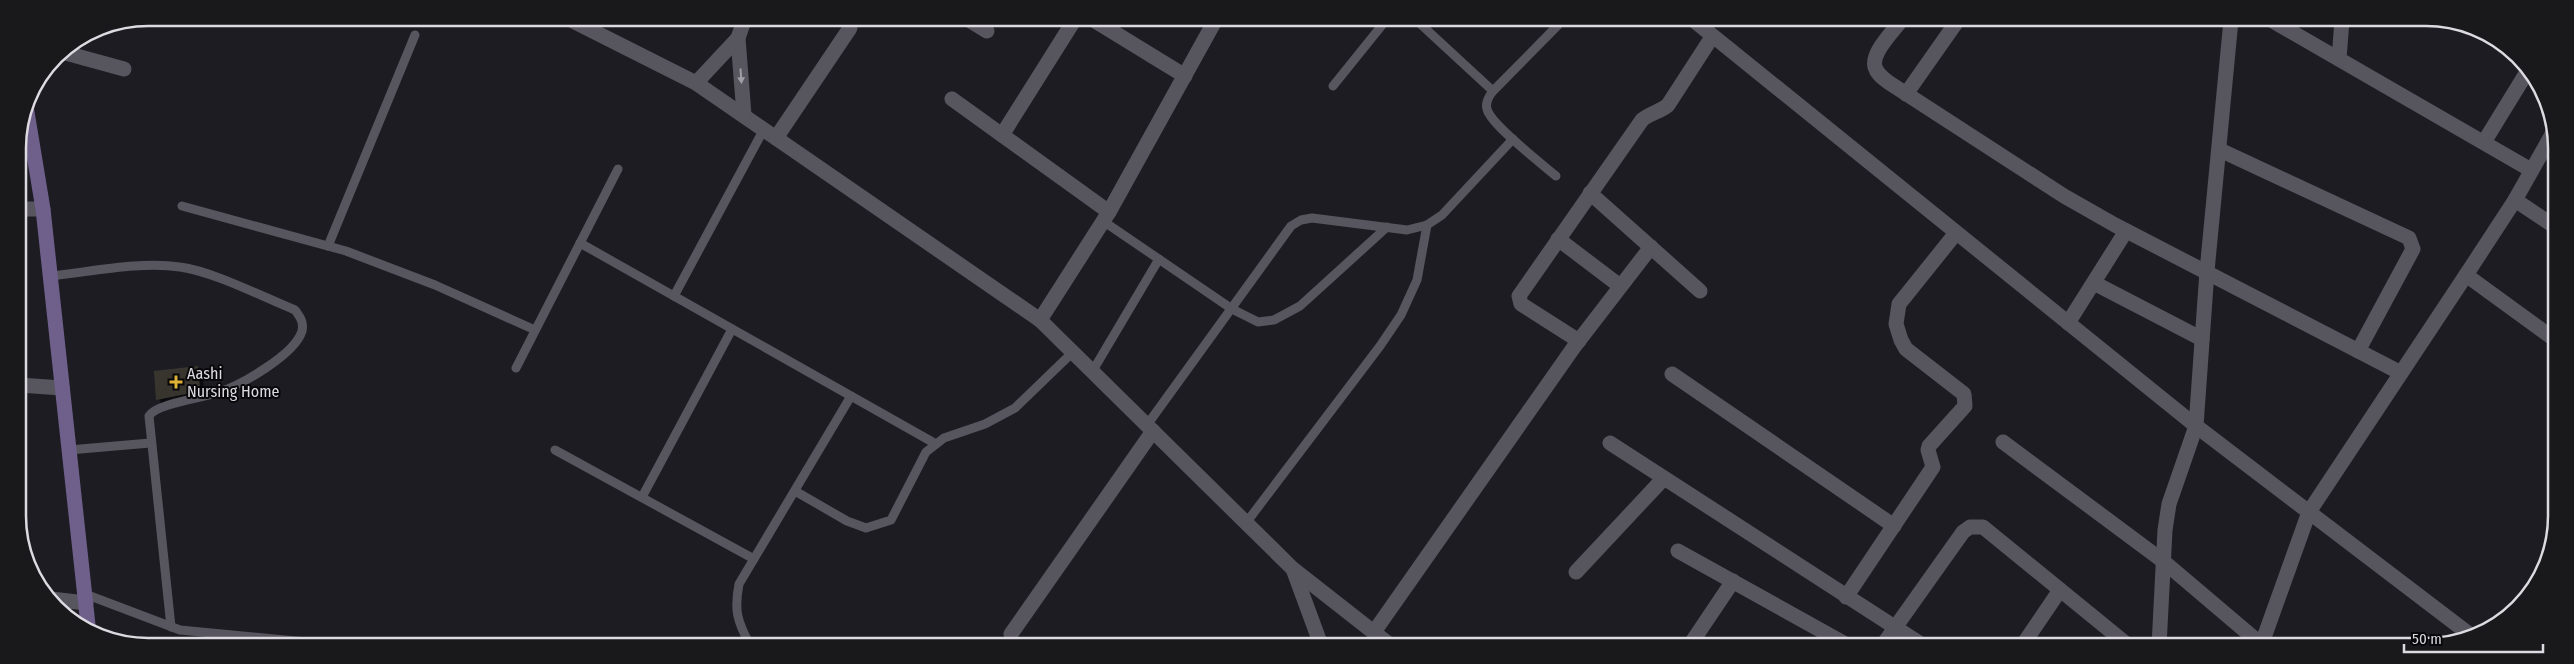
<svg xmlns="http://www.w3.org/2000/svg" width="2574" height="664" viewBox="0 0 2574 664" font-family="'Fira Sans Condensed',sans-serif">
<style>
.building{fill:#39362e;filter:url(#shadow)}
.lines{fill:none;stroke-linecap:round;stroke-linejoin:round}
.lane{stroke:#57555e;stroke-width:9}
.street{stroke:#57555e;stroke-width:15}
.secondary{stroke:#6e608b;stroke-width:15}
.oneway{fill:#a19fa6}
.poi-dot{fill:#ddb133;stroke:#08070a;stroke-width:2}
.labels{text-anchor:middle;stroke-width:4;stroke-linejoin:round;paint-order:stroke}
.poi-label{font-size:16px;fill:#dddbe1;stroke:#08070a;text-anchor:start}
.rim{fill:none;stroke:#dddbe1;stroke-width:2.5}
</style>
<defs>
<filter id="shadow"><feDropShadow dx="4.5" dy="4.5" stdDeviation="0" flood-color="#0009"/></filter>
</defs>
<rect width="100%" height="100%" fill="#1e1c23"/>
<path class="building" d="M 198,366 L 200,391 L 156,400 L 154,371 Z"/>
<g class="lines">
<g class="lane">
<path d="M 1415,19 L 1493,91"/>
<path d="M 1333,86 L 1387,19"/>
<path d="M 1556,176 C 1542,164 1490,124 1487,109 C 1485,102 1489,96 1493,91 L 1564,19"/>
<path d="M 182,206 L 346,251 L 435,285 L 535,330"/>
<path d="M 1103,221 L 1232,309 L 1258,322 L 1274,320 L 1300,306 L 1387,227"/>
<path d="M 580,243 L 936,444"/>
<path d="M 328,246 L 415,35"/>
<path d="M 50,276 C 91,272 140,261 180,267 C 212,271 263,297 295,310 C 300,317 304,322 302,331 C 295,355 239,386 217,393 C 201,398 156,404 149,416 L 171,627"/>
<path d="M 674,296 L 764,129"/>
<path d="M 516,368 L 618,169"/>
<path d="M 1092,372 L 1159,259"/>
<path d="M 1147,425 L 1291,226 L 1301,220 L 1312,218 L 1407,230 L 1427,225 L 1442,215 L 1513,139"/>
<path d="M 69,450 L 150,443"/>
<path d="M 555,450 L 754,559"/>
<path d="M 795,491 L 847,521 L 866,528 L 891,520 L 926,452 L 944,438 L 985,424 L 1015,408 L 1073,352"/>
<path d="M 642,497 L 732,329"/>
<path d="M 1246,523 L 1380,346 L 1401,315 L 1417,280 L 1427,225"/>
<path d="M 85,594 L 180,630 L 327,644"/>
<path d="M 750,645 C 737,621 734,610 739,584 L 851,396"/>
</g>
<g class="street">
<path d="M 567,18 L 696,83 L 1040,320 L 1293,569 L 1390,645"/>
<path d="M 966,18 L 987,31"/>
<path d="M 1092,19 L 1185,76"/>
<path d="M 1692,19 L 2196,426 L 2473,637"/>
<path d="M 1902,19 C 1894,31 1871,52 1875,67 C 1877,74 1883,78 1888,82 L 2064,196 L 2115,225 L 2401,373"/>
<path d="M 2271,20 L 2531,170"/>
<path d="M 738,38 L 744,115"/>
<path d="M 62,52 L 124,69"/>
<path d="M 2339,59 L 2342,20"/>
<path d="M 696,83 L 738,38 L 745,18"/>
<path d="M 1906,94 L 1958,20"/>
<path d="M 952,99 L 1109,212"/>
<path d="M 1002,135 L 1075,19"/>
<path d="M 776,138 L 850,28"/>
<path d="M 2484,142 L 2527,72"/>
<path d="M 2220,150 L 2409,238 L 2413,249 L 2358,351"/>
<path d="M 1590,193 L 1700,291"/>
<path d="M 2515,200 L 2554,226"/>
<path d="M 18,209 L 43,209"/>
<path d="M 1558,239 L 1620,286"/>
<path d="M 2466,275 L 2554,339"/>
<path d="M 2094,283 L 2202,339"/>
<path d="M 1040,320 L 1109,212 L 1216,19"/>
<path d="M 2068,323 L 2126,231"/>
<path d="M 1579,341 L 1521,304 L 1519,296 L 1642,120 C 1650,113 1660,112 1668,105 L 1712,37"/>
<path d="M 1672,374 L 1894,526"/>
<path d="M 19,385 L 62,388"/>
<path d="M 2003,442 L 2163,561 L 2262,645"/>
<path d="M 1610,443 L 1924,646"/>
<path d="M 1678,551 L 1849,646"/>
<path d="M 1293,569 L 1321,645"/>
<path d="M 1576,572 L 1664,478"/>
<path d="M 1846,597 L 1933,467 L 1928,450 L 1929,446 L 1965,406 L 1964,394 L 1906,349 L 1901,340 L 1896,324 L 1899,304 L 1956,233"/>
<path d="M 51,599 L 86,603"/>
<path d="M 1374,632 L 1574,347 L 1651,247"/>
<path d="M 1011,634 L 1153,431"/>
<path d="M 1690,645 L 1733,581"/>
<path d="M 1882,646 L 1963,532 L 1970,527 L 1983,527 L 2129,646"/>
<path d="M 2022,646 L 2060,590"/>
<path d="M 2159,646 L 2165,530 L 2169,504 L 2196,426 L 2207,271 L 2231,20"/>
<path d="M 2261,646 L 2309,512 L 2466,275 L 2515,200 L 2554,131"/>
</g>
<path class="secondary" d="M 26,106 L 43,209 L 88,625"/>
</g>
<defs><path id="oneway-solid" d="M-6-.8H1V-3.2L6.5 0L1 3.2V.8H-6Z" transform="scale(1.25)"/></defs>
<use class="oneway" href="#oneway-solid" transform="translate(741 76) rotate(86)"/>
<path class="poi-dot" d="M173.5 374.5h5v5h5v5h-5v5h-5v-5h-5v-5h5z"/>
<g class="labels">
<g class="poi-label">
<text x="187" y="379">Aashi<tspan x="187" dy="18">Nursing Home</tspan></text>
</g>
</g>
<path d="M0 0H2574V664H0ZM148 26H2426A122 122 0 0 1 2548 148V516A122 122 0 0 1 2426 638H148A122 122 0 0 1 26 516V148A122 122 0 0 1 148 26Z" fill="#19181b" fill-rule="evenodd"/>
<path class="rim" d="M148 26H2426A122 122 0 0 1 2548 148V516A122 122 0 0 1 2426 638H148A122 122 0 0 1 26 516V148A122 122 0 0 1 148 26Z"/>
<path d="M2404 644v8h139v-8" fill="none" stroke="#dddbe1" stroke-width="2.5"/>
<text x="2412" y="644" font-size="15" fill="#dddbe1" stroke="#08070a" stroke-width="4" paint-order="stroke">50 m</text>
</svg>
